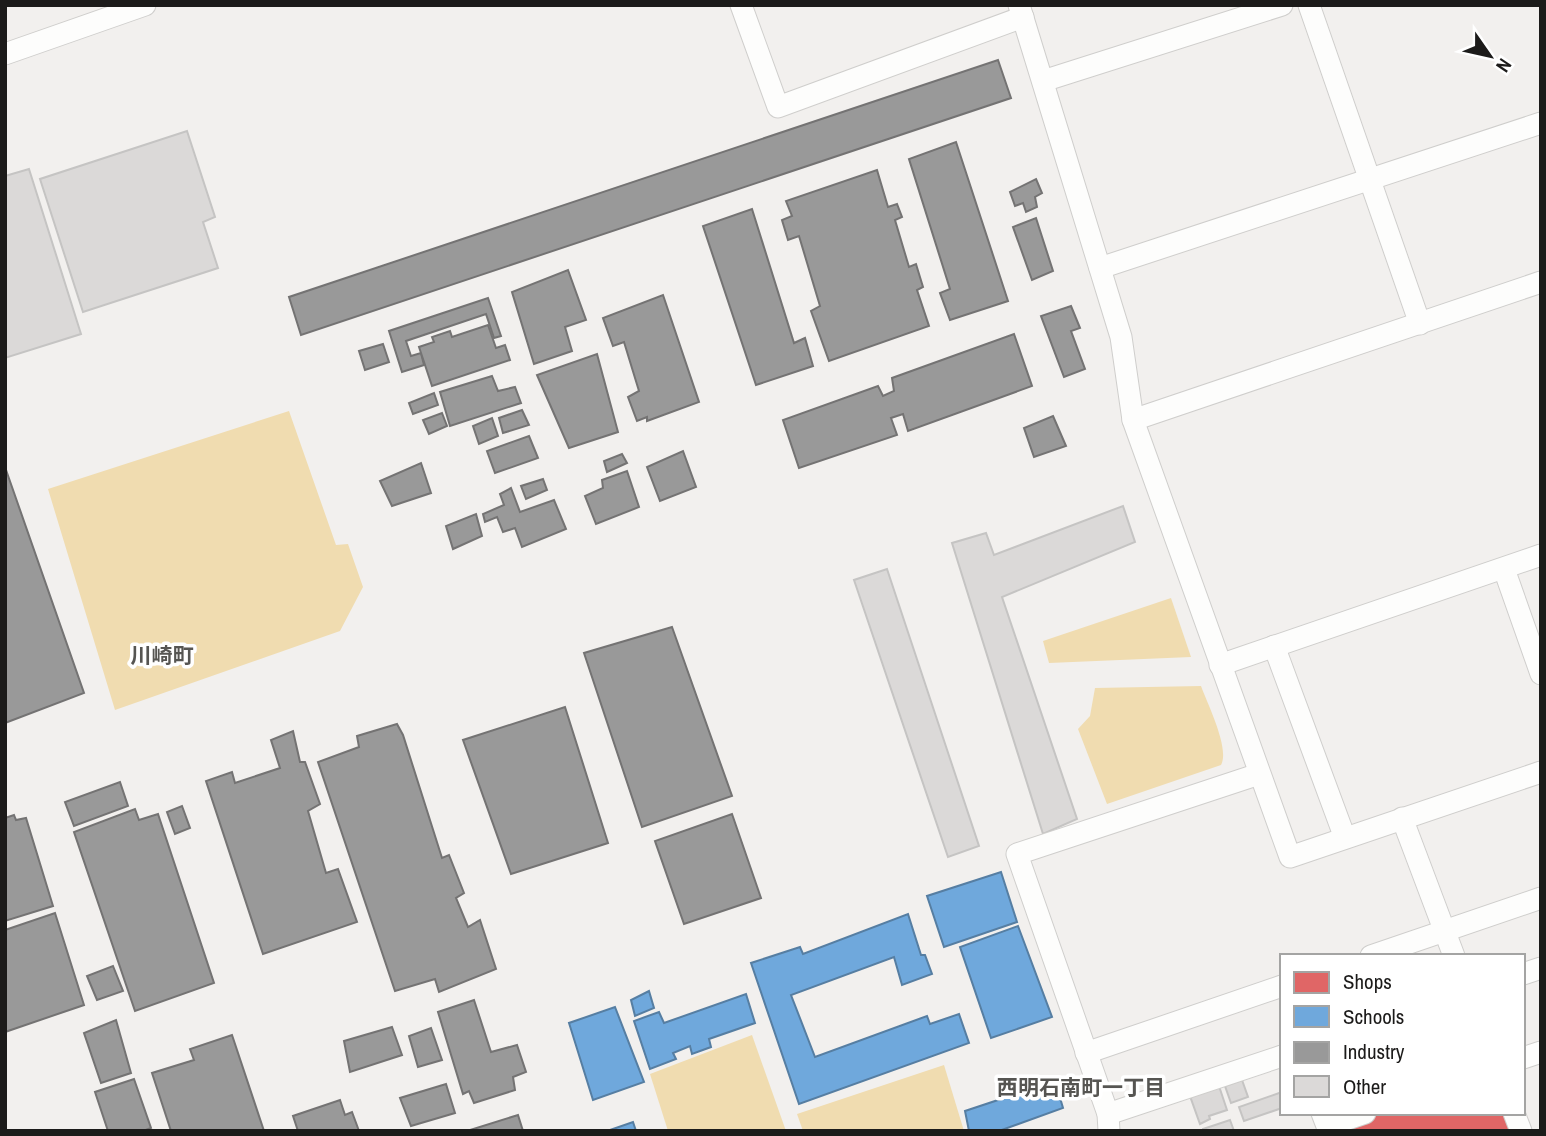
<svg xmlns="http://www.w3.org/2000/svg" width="1546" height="1136" viewBox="0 0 1546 1136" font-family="'Archivo Narrow','Noto Sans JP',sans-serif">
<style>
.green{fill:#f0dcb0}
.shops{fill:#e06666;stroke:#a5504f;stroke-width:2}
.schools{fill:#6fa8dc;stroke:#567ea2;stroke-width:2}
.industry{fill:#999;stroke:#747373;stroke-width:2}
.building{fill:#dbd9d8;stroke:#c5c4c3;stroke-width:2}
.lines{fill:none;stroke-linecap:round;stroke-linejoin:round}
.minor-casing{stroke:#cfcecc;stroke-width:23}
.minor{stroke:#fdfdfc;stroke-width:21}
.labels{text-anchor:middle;stroke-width:7;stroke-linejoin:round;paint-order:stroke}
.neighbourhood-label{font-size:21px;font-weight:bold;fill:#565552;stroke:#fff}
</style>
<rect width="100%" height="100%" fill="#f2f0ee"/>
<g class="green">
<path d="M 289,411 L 336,545 L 348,544 L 363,587 L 340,631 L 115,710 L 48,489 Z"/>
<path d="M 1171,598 L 1191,657 L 1049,663 L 1043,641 Z"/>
<path d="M 1201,686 C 1208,705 1230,749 1221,765 L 1107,804 L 1078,729 L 1090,716 L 1095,688 Z"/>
<path d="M 752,1035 L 786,1131 L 668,1131 L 650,1074 Z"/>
<path d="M 944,1065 L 964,1131 L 803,1131 L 797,1114 Z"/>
</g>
<path class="shops" d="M 1382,1113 L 1507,1113 L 1513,1131 L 1352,1131 L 1356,1122 Z"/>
<g class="schools">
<path d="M 1001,872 L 1017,922 L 944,947 L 927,896 Z"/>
<path d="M 908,914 L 921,955 L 925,955 L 932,974 L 902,985 L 894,957 L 791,995 L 815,1057 L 927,1016 L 930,1024 L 959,1014 L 969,1043 L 799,1104 L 751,963 L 800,947 L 803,954 Z"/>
<path d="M 1018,926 L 1052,1017 L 991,1038 L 960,947 Z"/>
<path d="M 649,991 L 654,1008 L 635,1016 L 631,1000 Z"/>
<path d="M 746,994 L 755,1023 L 709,1039 L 711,1047 L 692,1054 L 690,1046 L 673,1053 L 676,1059 L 650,1069 L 634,1021 L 659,1012 L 664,1023 Z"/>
<path d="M 615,1007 L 644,1082 L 593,1100 L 569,1023 Z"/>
<path d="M 1055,1081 L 1063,1108 L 999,1131 L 969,1131 L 965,1111 Z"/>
<path d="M 633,1122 L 636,1131 L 610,1131 L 610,1130 Z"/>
</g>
<g class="industry">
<path d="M 998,60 L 1011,98 L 301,335 L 289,297 Z"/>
<path d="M 956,142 L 1008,301 L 950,320 L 940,293 L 950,289 L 909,159 Z"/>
<path d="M 877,170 L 888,207 L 897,204 L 902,217 L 895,220 L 909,267 L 916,264 L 923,287 L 917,290 L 929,326 L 829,361 L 811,311 L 820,306 L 799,236 L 788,240 L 782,220 L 792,216 L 786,201 Z"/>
<path d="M 1036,179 L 1042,193 L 1035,197 L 1037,207 L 1026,212 L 1023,203 L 1015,206 L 1010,192 Z"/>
<path d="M 752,209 L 794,343 L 805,338 L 813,366 L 756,385 L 703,226 Z"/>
<path d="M 1036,218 L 1053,271 L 1032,280 L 1013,227 Z"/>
<path d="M 568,270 L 586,320 L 565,327 L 572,351 L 534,364 L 512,292 Z"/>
<path d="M 663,295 L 699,402 L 647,421 L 647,417 L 637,421 L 628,397 L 639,391 L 624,342 L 613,346 L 603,318 Z"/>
<path d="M 488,298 L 501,336 L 494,338 L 486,314 L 406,341 L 411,356 L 421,353 L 424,365 L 402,372 L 389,331 Z"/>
<path d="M 1071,306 L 1080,328 L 1071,331 L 1085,369 L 1064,377 L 1041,316 Z"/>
<path d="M 488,325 L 496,348 L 505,345 L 510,360 L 432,386 L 419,347 L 434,342 L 432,337 L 450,331 L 452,337 Z"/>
<path d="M 1014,334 L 1032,386 L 908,431 L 903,414 L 891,418 L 897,435 L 799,468 L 783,420 L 878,386 L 883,396 L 894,391 L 892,378 Z"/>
<path d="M 383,344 L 389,362 L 365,370 L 359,351 Z"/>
<path d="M 597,354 L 618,432 L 569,448 L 537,375 Z"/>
<path d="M 492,376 L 498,391 L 515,387 L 521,403 L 450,426 L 440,392 Z"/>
<path d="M 434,393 L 438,405 L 413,414 L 409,403 Z"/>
<path d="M 522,410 L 529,425 L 503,433 L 499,418 Z"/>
<path d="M 442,413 L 447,426 L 429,434 L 423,420 Z"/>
<path d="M 1053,416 L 1066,446 L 1034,457 L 1024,428 Z"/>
<path d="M 492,418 L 498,436 L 479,444 L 473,426 Z"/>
<path d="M 529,436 L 538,458 L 495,473 L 487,451 Z"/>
<path d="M 683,451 L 696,487 L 660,501 L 647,467 Z"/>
<path d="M 622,454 L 627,463 L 607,472 L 604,461 Z"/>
<path d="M 421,463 L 431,493 L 392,506 L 380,481 Z"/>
<path d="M 5,467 L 84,693 L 5,723 Z"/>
<path d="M 627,471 L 639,507 L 596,524 L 585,496 L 603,488 L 602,480 Z"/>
<path d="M 543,479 L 547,490 L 526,499 L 521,486 Z"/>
<path d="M 511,488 L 520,512 L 554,500 L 566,529 L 522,547 L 515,528 L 503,532 L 497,517 L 485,522 L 483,514 L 504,505 L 500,494 Z"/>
<path d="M 476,514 L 482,536 L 453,549 L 446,526 Z"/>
<path d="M 672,627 L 732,796 L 642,827 L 584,653 Z"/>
<path d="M 565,707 L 608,843 L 511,874 L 463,740 Z"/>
<path d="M 397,724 L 403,735 L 442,858 L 449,855 L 464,893 L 456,898 L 468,927 L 480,920 L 496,969 L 439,992 L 435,979 L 395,991 L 318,762 L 359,747 L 357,736 Z"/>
<path d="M 293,731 L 300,762 L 305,762 L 320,804 L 308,811 L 326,873 L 338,869 L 357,922 L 263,954 L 206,781 L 232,772 L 235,783 L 280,768 L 271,740 Z"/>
<path d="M 120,782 L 128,806 L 74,826 L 65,802 Z"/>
<path d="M 182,806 L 190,828 L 175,834 L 167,812 Z"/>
<path d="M 135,809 L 139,820 L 158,814 L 214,983 L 135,1011 L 74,832 Z"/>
<path d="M 732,814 L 761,898 L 684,924 L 655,841 Z"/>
<path d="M 14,815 L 16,820 L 26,818 L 53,906 L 5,921 L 5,818 Z"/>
<path d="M 55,913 L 84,1005 L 5,1032 L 5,930 Z"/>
<path d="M 113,966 L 123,991 L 97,1000 L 87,976 Z"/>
<path d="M 474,1000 L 491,1052 L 517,1045 L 526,1072 L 513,1077 L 515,1090 L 474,1103 L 469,1091 L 463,1094 L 438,1012 Z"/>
<path d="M 116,1020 L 131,1073 L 101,1083 L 84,1033 Z"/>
<path d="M 392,1027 L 402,1055 L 350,1072 L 344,1041 Z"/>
<path d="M 431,1028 L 442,1060 L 418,1067 L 409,1036 Z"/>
<path d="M 232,1035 L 264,1131 L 171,1131 L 152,1073 L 194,1060 L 190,1049 Z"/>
<path d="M 134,1079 L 151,1128 L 143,1131 L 108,1131 L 95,1092 Z"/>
<path d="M 446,1084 L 455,1113 L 411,1126 L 400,1098 Z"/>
<path d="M 340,1100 L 345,1115 L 352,1112 L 359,1131 L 298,1131 L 293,1116 Z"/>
<path d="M 518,1115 L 523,1131 L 467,1131 Z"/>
</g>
<g class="building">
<path d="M 187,131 L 215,217 L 203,222 L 218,268 L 83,312 L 40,179 Z"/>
<path d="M 29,169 L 81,334 L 5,358 L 5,176 Z"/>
<path d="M 1123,506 L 1135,542 L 1002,597 L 1077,819 L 1043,834 L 952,543 L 986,533 L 994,555 Z"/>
<path d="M 887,569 L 979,846 L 948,857 L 854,580 Z"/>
<path d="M 1242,1080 L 1248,1097 L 1231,1103 L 1225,1086 Z"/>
<path d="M 1219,1086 L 1227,1110 L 1209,1116 L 1210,1119 L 1200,1124 L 1190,1096 Z"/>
<path d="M 1282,1092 L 1282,1108 L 1244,1121 L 1239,1107 Z"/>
<path d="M 1230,1120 L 1234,1131 L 1203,1131 L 1203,1129 Z"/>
</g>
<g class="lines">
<defs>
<g id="minor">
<path d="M 741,5 L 778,107 L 1023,17"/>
<path d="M 1019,5 L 1121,337 L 1133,420 L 1290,857 L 1541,772"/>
<path d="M 1309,5 L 1420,324"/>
<path d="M 5,54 L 145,5"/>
<path d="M 1043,81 L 1282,5"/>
<path d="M 1100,268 L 1541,123"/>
<path d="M 1133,420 L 1541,282"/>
<path d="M 1504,569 L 1541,674"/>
<path d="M 1274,646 L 1345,838"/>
<path d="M 1220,665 L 1541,555"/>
<path d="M 1402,818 L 1454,956"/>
<path d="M 1371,956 L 1541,898"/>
<path d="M 1523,974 L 1541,968"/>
<path d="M 1086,1053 L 1282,986"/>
<path d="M 1523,1058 L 1541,1052"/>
<path d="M 1322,1113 L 1327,1126 L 1365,1113"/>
<path d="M 1514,1113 L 1521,1131"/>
<path d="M 1108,1114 L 1282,1056"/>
<path d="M 1109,1131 L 1108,1114 L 1017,854 L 1259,774"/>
</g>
</defs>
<use href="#minor" class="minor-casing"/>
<use href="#minor" class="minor"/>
</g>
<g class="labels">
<g class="neighbourhood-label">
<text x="162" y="663">川崎町</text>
<text x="1081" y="1095">西明石南町一丁目</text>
</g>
</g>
<rect width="1546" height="1136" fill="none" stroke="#1c1b1a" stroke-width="14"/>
<rect x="1280" y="954" width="245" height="161" fill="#ffffff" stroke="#a4a4a3" stroke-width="2"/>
<rect x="1294" y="972" width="35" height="21" fill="#e06666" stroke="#a4a4a3" stroke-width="2"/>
<text x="1343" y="989" font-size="21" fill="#1c1b1a">Shops</text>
<rect x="1294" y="1006" width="35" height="21" fill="#6fa8dc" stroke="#a4a4a3" stroke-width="2"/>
<text x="1343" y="1024" font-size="21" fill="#1c1b1a">Schools</text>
<rect x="1294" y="1042" width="35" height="21" fill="#999999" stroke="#a4a4a3" stroke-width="2"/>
<text x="1343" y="1059" font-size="21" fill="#1c1b1a">Industry</text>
<rect x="1294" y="1076" width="35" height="21" fill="#dbd9d8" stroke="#a4a4a3" stroke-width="2"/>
<text x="1343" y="1094" font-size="21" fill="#1c1b1a">Other</text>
<g transform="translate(1490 56) rotate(124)" stroke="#ffffff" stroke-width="5" paint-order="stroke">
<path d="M0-5L12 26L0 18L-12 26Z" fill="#1c1b1a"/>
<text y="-10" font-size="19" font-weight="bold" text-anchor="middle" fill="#1c1b1a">N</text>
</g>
</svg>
